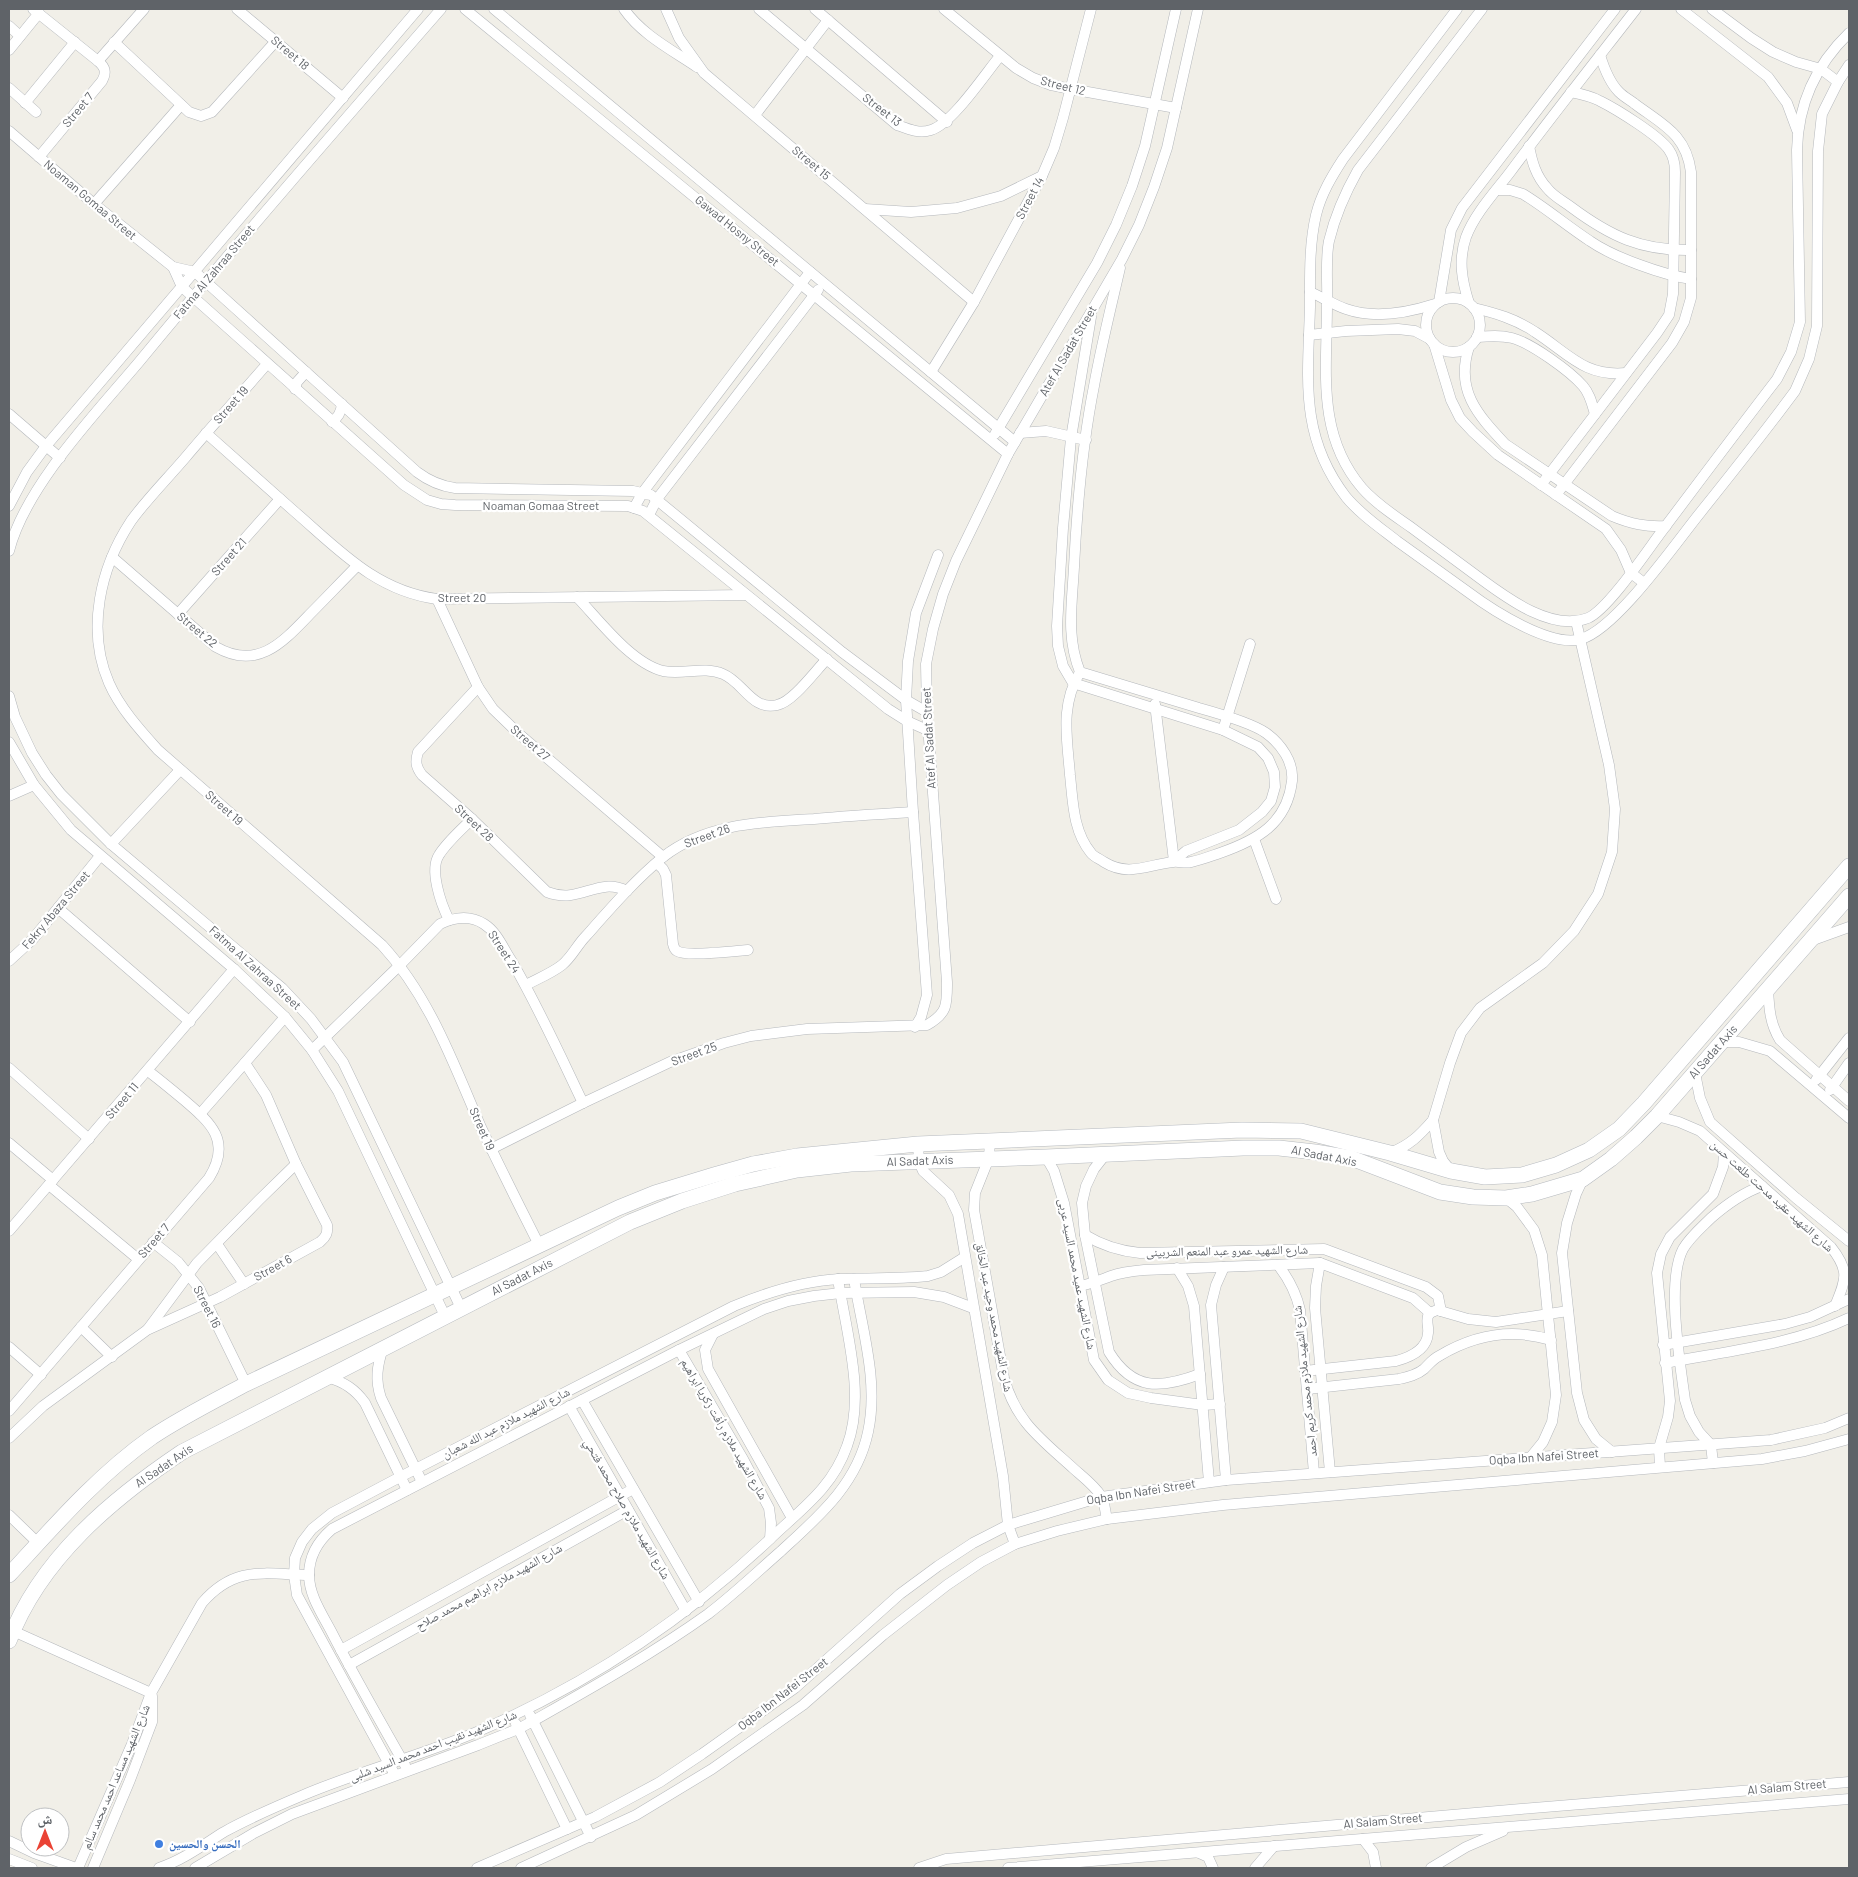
<svg xmlns="http://www.w3.org/2000/svg" width="1858" height="1877" viewBox="0 0 1858 1877" font-family="Barlow,'Noto Naskh Arabic',sans-serif">
<style>
.lines{fill:none;stroke-linecap:round;stroke-linejoin:round}
.street-casing{stroke:#b5b8bc;stroke-width:11}
.secondary-casing{stroke:#b6babf;stroke-width:16}
.street{stroke:#fff;stroke-width:10}
.secondary{stroke:#fff;stroke-width:15}
.shop-dot{fill:#3f7fe0;stroke:#fff;stroke-width:2}
.labels{text-anchor:middle;stroke-width:4.5;stroke-linejoin:round;paint-order:stroke}
.street-label{font-size:12px;fill:#5f6368;stroke:#fff}
.shop-label{font-size:12px;font-weight:bold;fill:#366cbe;stroke:#fff;text-anchor:start}
</style>
<rect width="100%" height="100%" fill="#f1efe8"/>
<g class="lines">
<defs>
<g id="street">
<path d="M 33,9 L 98,61 C 105,67 107,72 102,81 L 39,157"/>
<path d="M 237,9 L 343,98"/>
<path d="M 465,9 L 1008,454"/>
<path d="M 494,9 L 1015,442"/>
<path d="M 624,9 C 642,35 672,50 697,67"/>
<path d="M 666,9 L 679,38 L 704,73 L 974,302"/>
<path d="M 759,9 L 897,125 C 908,129 919,134 931,130 C 952,124 985,74 1000,56"/>
<path d="M 815,9 L 947,122"/>
<path d="M 944,9 L 1016,68 L 1033,78 L 1051,85 L 1071,89 L 1176,108"/>
<path d="M 1457,9 L 1343,159 C 1332,176 1321,194 1316,215 C 1309,245 1310,276 1310,307 C 1308,378 1299,436 1346,497 C 1360,514 1379,527 1397,541 C 1421,558 1444,575 1468,592 C 1492,610 1551,648 1581,639 C 1616,629 1675,544 1700,513 C 1732,473 1764,433 1795,391 L 1809,359 L 1817,326 L 1818,151 L 1822,114 L 1838,82 L 1849,65"/>
<path d="M 1482,9 L 1358,170 C 1345,193 1335,216 1329,241 C 1325,260 1328,286 1327,305 C 1327,370 1316,434 1362,488 C 1376,504 1395,516 1412,528 C 1435,545 1458,562 1481,579 C 1508,599 1553,632 1588,618 C 1607,610 1645,554 1659,535 C 1698,483 1737,431 1777,379 L 1791,352 L 1800,322 L 1797,150 C 1798,104 1816,65 1849,33"/>
<path d="M 1681,9 L 1768,77 L 1787,103 L 1797,130"/>
<path d="M 1712,9 L 1751,38 L 1773,52 L 1796,62 L 1821,69 L 1838,82"/>
<path d="M 9,26 L 20,36"/>
<path d="M 114,42 L 189,112 L 201,116 L 212,112 L 276,41"/>
<path d="M 9,50 L 39,13"/>
<path d="M 98,61 L 144,9"/>
<path d="M 9,88 L 36,112"/>
<path d="M 25,103 L 75,42"/>
<path d="M 755,115 L 828,20"/>
<path d="M 9,131 L 94,204 L 173,267 L 182,287 L 404,485 L 427,500 L 441,504 L 455,505 L 628,506 L 643,511 L 888,709 L 907,721 L 927,730"/>
<path d="M 1529,146 C 1532,162 1536,176 1547,188 C 1553,196 1563,201 1571,207 C 1610,236 1641,251 1691,250"/>
<path d="M 1497,190 L 1510,190 L 1523,194 C 1546,208 1567,226 1590,241 C 1613,257 1663,275 1691,279"/>
<path d="M 94,204 L 181,105"/>
<path d="M 865,209 L 911,212 L 957,208 L 1001,196 L 1042,176"/>
<path d="M 173,267 L 195,272 L 417,472 C 429,481 440,486 455,488 L 633,491 L 651,495 L 842,652 L 906,700 L 927,712"/>
<path d="M 1310,292 C 1322,297 1334,305 1346,309 C 1374,319 1407,313 1435,304"/>
<circle cx="1453" cy="325" r="27"/>
<path d="M 1439,302 L 1451,230 L 1462,208 L 1615,9"/>
<path d="M 1469,303 C 1462,281 1458,260 1466,237 C 1475,213 1496,191 1511,171 C 1552,116 1594,63 1636,9"/>
<path d="M 1474,308 C 1495,313 1516,319 1535,332 C 1568,353 1584,377 1626,373"/>
<path d="M 1091,317 L 1071,438 L 1063,528 L 1057,626 L 1058,646 L 1063,666 L 1073,683 L 1223,730 L 1258,747 L 1268,758 L 1274,772 L 1275,787 L 1271,801 L 1262,812 L 1239,830 L 1186,851 L 1174,861"/>
<path d="M 1309,335 L 1346,331 L 1398,329 L 1415,331 L 1430,339"/>
<path d="M 1477,337 C 1489,336 1500,335 1512,338 C 1531,343 1570,371 1583,386 C 1590,394 1592,404 1595,414"/>
<path d="M 1434,344 L 1451,400 L 1460,418 L 1473,432 L 1498,455 L 1606,529 L 1621,550 L 1631,573 L 1644,583"/>
<path d="M 1469,347 C 1455,390 1477,414 1505,444 L 1612,516 C 1631,524 1646,527 1666,526"/>
<path d="M 267,364 C 240,395 212,426 185,458 C 167,479 147,499 131,521 C 100,568 86,630 109,683 C 120,708 140,730 158,750 L 382,945 C 429,996 453,1062 480,1125 C 499,1166 519,1205 539,1245"/>
<path d="M 931,372 L 974,302 L 1042,176 L 1054,148 L 1063,118 L 1091,9"/>
<path d="M 295,389 L 297,382 L 306,372"/>
<path d="M 9,414 L 60,458"/>
<path d="M 332,422 C 338,417 341,413 342,404"/>
<path d="M 206,433 C 236,460 266,486 295,512 C 339,550 376,591 437,599 L 746,595"/>
<path d="M 1020,433 L 1046,431 L 1086,440"/>
<path d="M 995,434 L 1097,263 L 1116,225 L 1132,186 L 1145,146 L 1176,9"/>
<path d="M 1541,485 L 1657,333 L 1669,315 L 1673,294 L 1675,172 C 1675,165 1674,157 1669,150 C 1660,136 1616,109 1600,101 C 1591,96 1581,94 1571,92"/>
<path d="M 1556,495 L 1672,343 L 1684,322 L 1691,298 L 1691,172 C 1686,134 1663,125 1635,104 C 1630,100 1624,97 1619,92 C 1609,82 1604,68 1600,55"/>
<path d="M 9,506 L 27,472 L 46,446 L 418,9"/>
<path d="M 634,508 L 643,492 L 810,272"/>
<path d="M 649,515 L 657,499 L 818,290"/>
<path d="M 9,551 C 25,487 96,413 139,362 C 237,243 339,126 441,9"/>
<path d="M 112,557 L 216,647 C 258,671 283,642 311,613 C 326,598 341,582 357,566"/>
<path d="M 577,597 C 599,620 631,663 663,671 C 683,675 704,666 723,674 C 743,682 752,711 777,705 C 793,702 815,671 827,659"/>
<path d="M 437,599 L 478,687 L 493,709 L 519,734 L 663,857"/>
<path d="M 178,614 L 280,499"/>
<path d="M 1080,672 C 1060,706 1067,737 1070,775 C 1073,802 1073,831 1091,853 C 1094,857 1100,859 1104,862 C 1128,877 1147,865 1173,862 C 1179,861 1185,864 1191,862 C 1201,860 1211,856 1220,853 C 1257,840 1287,824 1292,781 C 1294,762 1281,744 1266,733 C 1252,723 1217,713 1199,708 C 1160,696 1120,684 1080,672 C 1066,637 1072,605 1074,567 C 1077,507 1082,446 1094,386 C 1101,347 1111,307 1120,268"/>
<path d="M 478,687 L 418,752 C 415,762 416,767 422,775 L 472,819 L 547,892 C 581,905 597,876 627,891"/>
<path d="M 9,696 L 15,717 L 32,753 L 46,775 L 61,794 L 111,844 L 282,988 L 311,1019 L 343,1062 L 461,1308"/>
<path d="M 1155,704 L 1174,861"/>
<path d="M 1223,730 L 1250,644"/>
<path d="M 9,742 L 34,785 L 71,830 L 234,969 L 285,1017 L 312,1050 L 338,1091 L 445,1316"/>
<path d="M 9,796 L 34,785"/>
<path d="M 1254,839 L 1276,899"/>
<path d="M 111,844 L 180,770"/>
<path d="M 657,863 L 663,869 L 666,875 L 673,944 C 674,947 674,949 677,951 C 686,957 735,951 748,950"/>
<path d="M 58,908 L 190,1022"/>
<path d="M 449,920 C 441,904 429,870 439,855 C 447,842 461,830 472,819"/>
<path d="M 1813,940 L 1849,927"/>
<path d="M 9,961 L 33,939 L 100,856"/>
<path d="M 526,985 C 537,979 552,973 562,965 C 572,957 577,945 586,936 C 610,909 635,880 663,857 C 706,823 762,822 814,819 C 847,816 880,814 913,812"/>
<path d="M 1768,989 C 1769,1008 1770,1024 1780,1040 L 1849,1101"/>
<path d="M 915,1027 L 921,1017 L 927,995 L 913,812 L 906,700 L 908,661 L 916,613 L 938,555"/>
<path d="M 1721,1042 L 1739,1042 L 1770,1051 L 1849,1118"/>
<path d="M 312,1050 L 400,965 L 440,924 C 455,917 470,915 484,924 C 497,932 503,948 511,960 C 538,1006 560,1055 583,1103"/>
<path d="M 9,1068 L 89,1139"/>
<path d="M 1695,1073 L 1700,1098 L 1710,1122 L 1796,1198 L 1849,1241"/>
<path d="M 1816,1080 L 1849,1038"/>
<path d="M 1830,1090 L 1849,1063"/>
<path d="M 200,1114 L 285,1017"/>
<path d="M 1657,1116 L 1679,1122 L 1700,1131 L 1831,1247 C 1850,1271 1846,1279 1835,1306"/>
<path d="M 990,1140 L 989,1158 L 975,1193 L 974,1210 L 1004,1378 C 1016,1422 1041,1439 1074,1469 C 1083,1477 1095,1486 1101,1496 C 1105,1502 1105,1512 1107,1519"/>
<path d="M 9,1143 L 53,1180"/>
<path d="M 918,1144 L 919,1162 L 923,1171 L 949,1195 L 958,1214 L 1003,1476 L 1008,1525 L 1015,1544"/>
<path d="M 491,1149 L 583,1103 L 670,1062 L 724,1043 L 751,1036 L 807,1029 L 927,1025 C 948,1013 947,1004 947,982 L 927,712 L 926,664 L 933,629 L 943,594 L 956,561 L 1008,454 L 1122,259 L 1139,225 L 1154,187 L 1167,148 L 1198,9"/>
<path d="M 1390,1153 C 1410,1145 1419,1136 1433,1120"/>
<path d="M 1105,1155 L 1094,1169 L 1086,1186 L 1082,1203 L 1085,1235 L 1109,1352 C 1133,1391 1160,1389 1200,1374"/>
<path d="M 1046,1157 L 1054,1171 L 1064,1203 L 1094,1360 L 1108,1380 L 1128,1393 L 1151,1398 L 1203,1405 L 1220,1404"/>
<path d="M 1451,1171 L 1443,1161 L 1439,1152 L 1433,1120 L 1450,1063 L 1461,1033 L 1480,1008 L 1543,963 L 1574,931 L 1598,894 L 1612,852 L 1615,809 L 1609,765 L 1576,621"/>
<path d="M 1583,1179 L 1576,1194 L 1567,1223 L 1562,1253 L 1577,1393 L 1584,1420 L 1596,1439 L 1612,1452"/>
<path d="M 49,1185 L 138,1259"/>
<path d="M 1506,1198 L 1517,1207 L 1534,1230 L 1542,1255 L 1556,1395 L 1552,1422 L 1543,1442 L 1530,1458"/>
<path d="M 9,1231 L 234,969"/>
<path d="M 1085,1235 C 1103,1246 1119,1251 1140,1253 L 1324,1249 L 1426,1287 L 1438,1296 L 1441,1311"/>
<path d="M 153,1242 L 178,1262 L 199,1288 L 246,1384"/>
<path d="M 217,1244 L 244,1284"/>
<path d="M 1320,1263 L 1316,1286 L 1315,1308 L 1330,1472"/>
<path d="M 1278,1265 C 1289,1279 1296,1292 1300,1310 L 1314,1473"/>
<path d="M 1224,1267 L 1216,1285 L 1211,1305 L 1226,1480"/>
<path d="M 1177,1268 L 1188,1286 L 1194,1306 L 1209,1482"/>
<path d="M 1079,1286 C 1091,1284 1100,1280 1111,1276 C 1122,1272 1133,1271 1144,1270 L 1320,1263 L 1413,1298 L 1430,1313"/>
<path d="M 81,1327 L 112,1357"/>
<path d="M 148,1329 L 197,1263 L 259,1200 L 296,1164"/>
<path d="M 713,1334 L 705,1350 L 708,1369 L 792,1518"/>
<path d="M 1663,1345 L 1785,1324 L 1810,1317 L 1849,1299"/>
<path d="M 9,1347 L 41,1375"/>
<path d="M 383,1348 C 377,1366 375,1380 381,1398 L 422,1482"/>
<path d="M 679,1350 L 743,1459 L 769,1508 L 771,1523 L 770,1539"/>
<path d="M 1665,1363 C 1727,1351 1792,1345 1849,1318"/>
<path d="M 1305,1371 L 1396,1361 C 1411,1357 1427,1350 1428,1333 C 1429,1327 1426,1322 1428,1316 L 1430,1313 L 1437,1310 L 1468,1319 L 1496,1322 L 1568,1311"/>
<path d="M 327,1377 C 344,1382 355,1389 365,1403 L 407,1490"/>
<path d="M 1307,1389 L 1399,1379 C 1408,1377 1417,1375 1424,1369 C 1429,1364 1433,1359 1439,1356 C 1474,1335 1512,1328 1551,1340"/>
<path d="M 582,1400 L 699,1602"/>
<path d="M 569,1406 L 686,1611"/>
<path d="M 9,1411 L 209,1178 C 232,1141 211,1123 184,1100 C 172,1090 160,1080 148,1071"/>
<path d="M 9,1438 L 43,1406 L 147,1330 L 220,1297 L 320,1242 C 326,1237 328,1233 327,1225 L 296,1164 L 266,1095 L 245,1063"/>
<path d="M 1713,1463 L 1711,1445 L 1699,1432 L 1690,1416 L 1685,1400 C 1680,1362 1666,1282 1683,1249 C 1690,1237 1701,1228 1711,1218 C 1727,1204 1742,1193 1762,1186"/>
<path d="M 1660,1467 L 1659,1448 L 1668,1417 L 1670,1401 L 1657,1273 L 1661,1254 L 1670,1237 L 1713,1194 L 1723,1167 L 1724,1153"/>
<path d="M 9,1515 L 38,1543"/>
<path d="M 13,1631 L 151,1693"/>
<path d="M 341,1650 L 633,1489"/>
<path d="M 349,1665 L 628,1510"/>
<path d="M 530,1715 L 591,1837"/>
<path d="M 516,1724 L 567,1829"/>
<path d="M 405,1765 C 380,1721 354,1676 331,1631 C 322,1614 309,1595 309,1575 C 309,1556 318,1541 332,1529 L 679,1350 L 764,1309 L 788,1301 L 814,1296 L 841,1293 L 914,1292 L 944,1297 L 973,1308"/>
<path d="M 395,1775 L 297,1595 L 294,1575 L 295,1558 L 302,1542 L 312,1529 L 332,1513 L 400,1477 L 734,1306 C 768,1292 802,1281 839,1279 C 869,1278 899,1279 928,1276 L 941,1272 L 965,1257"/>
<path d="M 1363,1839 L 1373,1852 L 1376,1868"/>
<path d="M 9,1841 L 34,1853 L 76,1868"/>
<path d="M 1199,1853 L 1208,1857 L 1213,1868"/>
<path d="M 9,1859 L 32,1868"/>
<path d="M 78,1868 L 132,1744 L 151,1693 L 202,1603 C 235,1565 264,1574 309,1575"/>
<path d="M 93,1868 L 130,1780 L 152,1722 L 152,1696"/>
<path d="M 159,1868 C 183,1860 203,1845 224,1832 C 249,1818 275,1807 301,1796 C 359,1771 421,1756 479,1731 C 586,1685 684,1620 769,1540 C 800,1510 832,1489 847,1446 C 866,1396 846,1331 838,1279"/>
<path d="M 195,1868 L 254,1833 L 292,1814 L 478,1745 L 518,1729 L 533,1721 C 593,1687 652,1654 708,1614 C 733,1595 756,1573 780,1552 C 817,1518 857,1485 868,1432 C 879,1382 862,1329 854,1279"/>
<path d="M 477,1868 L 595,1817 L 660,1782 L 702,1754 L 795,1688 L 900,1594 L 938,1566 L 973,1543 L 1008,1525 L 1101,1497 L 1226,1480 L 1771,1440 L 1825,1428 L 1849,1418"/>
<path d="M 521,1868 L 636,1815 L 712,1769 L 803,1705 L 883,1635 L 947,1585 L 981,1562 L 1015,1544 L 1057,1531 L 1107,1519 L 1223,1505 L 1762,1459 L 1805,1451 L 1849,1439"/>
<path d="M 919,1868 L 946,1859 L 1521,1809 L 1849,1782"/>
<path d="M 1008,1868 L 1849,1799"/>
<path d="M 1255,1868 L 1274,1846"/>
<path d="M 1431,1868 L 1466,1847 L 1503,1831"/>
</g>
<g id="secondary">
<path d="M 9,1575 C 54,1526 98,1475 152,1437 C 182,1417 214,1401 246,1384 L 618,1208 L 655,1193 L 714,1175 L 753,1164 L 797,1156 L 918,1144 L 1242,1130 L 1301,1131 L 1390,1153 L 1451,1171 L 1485,1177 L 1522,1175 L 1556,1165 L 1589,1150 L 1619,1129 L 1644,1103 L 1849,866"/>
<path d="M 9,1641 C 40,1559 112,1499 182,1452 L 630,1222 L 682,1201 L 735,1184 L 797,1170 L 851,1164 L 1046,1157 L 1243,1148 L 1279,1148 L 1315,1152 L 1351,1158 L 1440,1192 L 1473,1197 L 1506,1198 L 1532,1194 L 1583,1179 L 1611,1159 L 1636,1137 L 1657,1116 L 1849,896"/>
</g>
</defs>
<use href="#street" class="street-casing"/>
<use href="#secondary" class="secondary-casing"/>
<use href="#street" class="street"/>
<use href="#secondary" class="secondary"/>
</g>
<circle class="shop-dot" cx="159" cy="1844" r="5"/>
<g class="labels">
<g class="street-label">
<text transform="translate(290 53) rotate(40)" y="4">Street 18</text>
<text transform="translate(1063 86) rotate(14)" y="4">Street 12</text>
<text transform="translate(78 110) rotate(-50)" y="4">Street 7</text>
<text transform="translate(882 110) rotate(38)" y="4">Street 13</text>
<text transform="translate(811 163) rotate(40)" y="4">Street 15</text>
<text transform="translate(1030 198) rotate(-62)" y="4">Street 14</text>
<text transform="translate(90 200) rotate(40)" y="4">Noaman Gomaa Street</text>
<text transform="translate(737 231) rotate(39)" y="4">Gawad Hosny Street</text>
<text transform="translate(214 272) rotate(-50)" y="4">Fatma Al Zahraa Street</text>
<text transform="translate(1068 351) rotate(-60)" y="4">Atef Al Sadat Street</text>
<text transform="translate(231 405) rotate(-49)" y="4">Street 19</text>
<text x="541" y="510">Noaman Gomaa Street</text>
<text transform="translate(229 557) rotate(-48)" y="4">Street 21</text>
<text x="462" y="602">Street 20</text>
<text transform="translate(197 630) rotate(40)" y="4">Street 22</text>
<text transform="translate(929 738) rotate(-93)" y="4">Atef Al Sadat Street</text>
<text transform="translate(530 743) rotate(41)" y="4">Street 27</text>
<text transform="translate(224 808) rotate(41)" y="4">Street 19</text>
<text transform="translate(474 823) rotate(43)" y="4">Street 28</text>
<text transform="translate(707 836) rotate(-20)" y="4">Street 26</text>
<text transform="translate(56 910) rotate(-50)" y="4">Fekry Abaza Street</text>
<text transform="translate(504 952) rotate(57)" y="4">Street 24</text>
<text transform="translate(255 968) rotate(42)" y="4">Fatma Al Zahraa Street</text>
<text transform="translate(1713 1052) rotate(-49)" y="4">Al Sadat Axis</text>
<text transform="translate(694 1054) rotate(-20)" y="4">Street 25</text>
<text transform="translate(122 1101) rotate(-49)" y="4">Street 11</text>
<text transform="translate(482 1129) rotate(66)" y="4">Street 19</text>
<text transform="translate(1324 1156) rotate(11)" y="4">Al Sadat Axis</text>
<text transform="translate(920 1161) rotate(-2)" y="4">Al Sadat Axis</text>
<text transform="translate(1772 1196) rotate(42)" y="4">شارع الشهيد عقيد مدحت طلعت حسن</text>
<text transform="translate(154 1241) rotate(-49)" y="4">Street 7</text>
<text transform="translate(1227 1251) rotate(-1)" y="4">شارع الشهيد عمرو عبد المنعم الشربينى</text>
<text transform="translate(273 1268) rotate(-29)" y="4">Street 6</text>
<text transform="translate(1077 1274) rotate(79)" y="4">شارع الشهيد عميد محمد السيد عربى</text>
<text transform="translate(522 1277) rotate(-27)" y="4">Al Sadat Axis</text>
<text transform="translate(207 1307) rotate(63)" y="4">Street 16</text>
<text transform="translate(994 1317) rotate(79)" y="4">شارع الشهيد محمد وحيد عبد الخالق</text>
<text transform="translate(1305 1381) rotate(-96)" y="4">شارع الشهيد ملازم محمد كريم احمد</text>
<text transform="translate(506 1423) rotate(-27)" y="4">شارع الشهيد ملازم عبد الله شعبان</text>
<text transform="translate(724 1429) rotate(60)" y="4">شارع الشهيد ملازم رأفت زكريا ابراهيم</text>
<text transform="translate(1544 1457) rotate(-4)" y="4">Oqba Ibn Nafei Street</text>
<text transform="translate(164 1466) rotate(-34)" y="4">Al Sadat Axis</text>
<text transform="translate(1141 1492) rotate(-9)" y="4">Oqba Ibn Nafei Street</text>
<text transform="translate(627 1509) rotate(60)" y="4">شارع الشهيد ملازم صلاح محمد فتحي</text>
<text transform="translate(489 1587) rotate(-29)" y="4">شارع الشهيد ملازم ابراهيم محمد صلاح</text>
<text transform="translate(783 1694) rotate(-38)" y="4">Oqba Ibn Nafei Street</text>
<text transform="translate(433 1746) rotate(-21)" y="4">شارع الشهيد نقيب احمد محمد السيد شلبى</text>
<text transform="translate(116 1777) rotate(-67)" y="4">شارع الشهيد مساعد احمد محمد سالم</text>
<text transform="translate(1787 1787) rotate(-5)" y="4">Al Salam Street</text>
<text transform="translate(1383 1821) rotate(-5)" y="4">Al Salam Street</text>
</g>
<g class="shop-label">
<text x="169" y="1848">الحسن والحسين</text>
</g>
</g>
<rect width="1858" height="1877" fill="none" stroke="#5f6368" stroke-width="20"/>
<g transform="translate(45 1832)"><circle r="24" fill="#ffffff" stroke="#bfc1c3"/>
<path d="M0-4L9 19L0 12L-9 19Z" fill="#ea4335"/>
<text y="-8" font-size="14" font-weight="bold" text-anchor="middle" fill="#5f6368">ش</text>
</g>
</svg>
